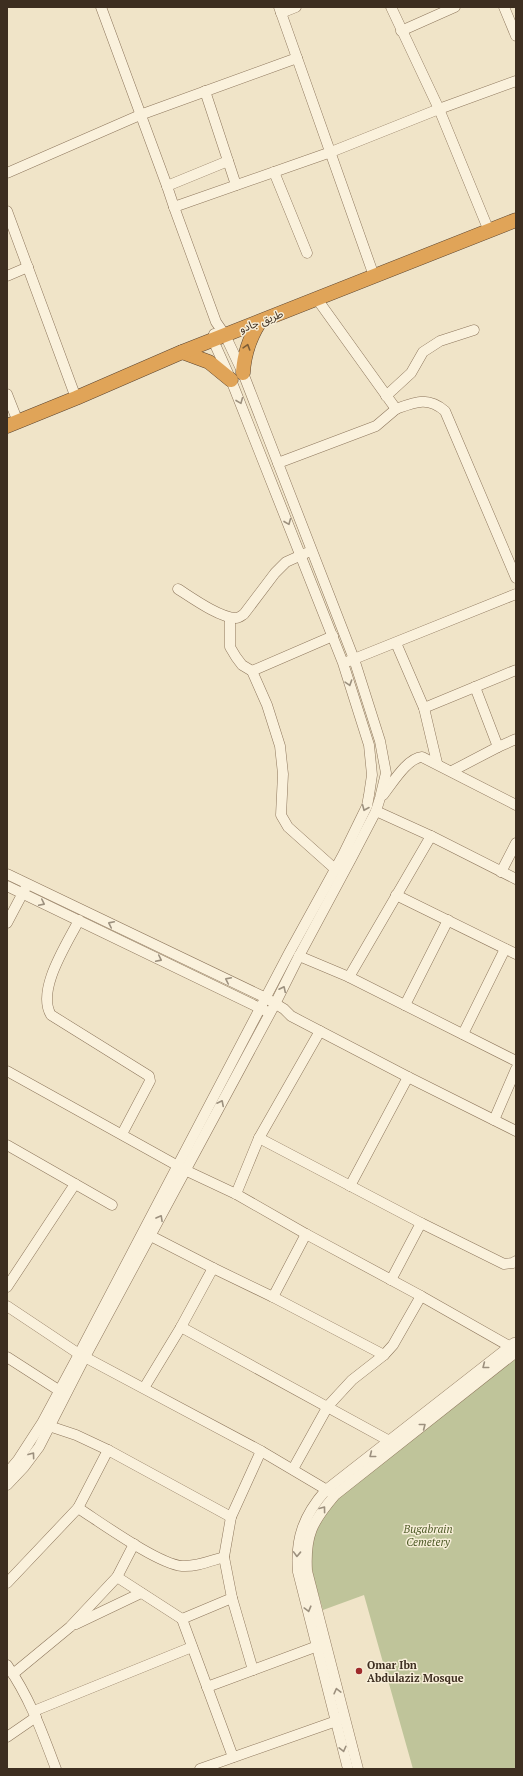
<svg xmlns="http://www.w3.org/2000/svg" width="523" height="1776" viewBox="0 0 523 1776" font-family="'PT Serif','Noto Sans Arabic',serif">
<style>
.cemetery{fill:#bfc49a}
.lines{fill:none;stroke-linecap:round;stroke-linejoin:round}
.minor-casing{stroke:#8d765c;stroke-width:11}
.highway-casing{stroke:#5b4430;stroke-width:15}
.minor{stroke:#faf1dc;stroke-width:10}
.highway{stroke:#e0a458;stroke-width:14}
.oneway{stroke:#7e5d36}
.oneway2{stroke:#9c907e}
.poi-dot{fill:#9e2a2b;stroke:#f7eed8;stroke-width:1.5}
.labels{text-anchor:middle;stroke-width:3;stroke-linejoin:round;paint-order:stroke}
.street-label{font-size:11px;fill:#3d2e20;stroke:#f7eed8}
.park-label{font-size:11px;font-style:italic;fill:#4d5a26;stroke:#f7eed8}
.poi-label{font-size:11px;font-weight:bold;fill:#3d2e20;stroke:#f7eed8;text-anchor:start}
</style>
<rect width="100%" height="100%" fill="#f0e4c8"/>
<path class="cemetery" d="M 516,1355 L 516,1769 L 413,1769 L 364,1595 L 323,1610 C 317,1587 304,1557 314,1533 C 318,1522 326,1511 331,1500 Z"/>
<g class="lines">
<defs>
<g id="minor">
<path d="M 279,7 L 374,276"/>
<path d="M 391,7 L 439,109 L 489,231"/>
<path d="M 504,7 L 516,36"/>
<path d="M 281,13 L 296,7"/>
<path d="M 401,31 L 455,7"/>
<path d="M 205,91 L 236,185"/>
<path d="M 274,172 L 307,253"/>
<path d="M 7,173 L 140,115 L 297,58"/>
<path d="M 167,186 L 228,161"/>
<path d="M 174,207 L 331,152 L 439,109 L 516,81"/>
<path d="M 7,211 L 76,398"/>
<path d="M 7,276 L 28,267"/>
<path d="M 317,299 L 396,409 C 415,402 428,396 445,411 L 516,578"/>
<path d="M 7,394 L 18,422"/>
<path d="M 386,396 L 411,373 L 423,352 L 440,341 L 474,330"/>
<path d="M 278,463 L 376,426 L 396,409"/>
<path d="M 178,589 C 192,598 220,618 236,618 C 239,618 241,616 244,614 L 275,573 L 286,562 L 306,553"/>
<path d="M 230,618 L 230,647 L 236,657 L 242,665 L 252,671 L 267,705 L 280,746 L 283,774 L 281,815 L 288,827 L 335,869"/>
<path d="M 396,643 L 424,708 L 437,763"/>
<path d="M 349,661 L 516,594"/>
<path d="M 252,671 L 333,636"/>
<path d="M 475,687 L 498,747"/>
<path d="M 424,708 L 516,670"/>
<path d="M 452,771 L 498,747 L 516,739"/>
<path d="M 383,795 C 392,784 407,758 422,757 L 516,805"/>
<path d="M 376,811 L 431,836 L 516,879"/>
<path d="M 501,872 L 516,843"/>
<path d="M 7,874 L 266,998 L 284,1009 L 291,1016 L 408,1077 L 516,1131"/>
<path d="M 7,886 L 266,1011"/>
<path d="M 396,895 L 516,954"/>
<path d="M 79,920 C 67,944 36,990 51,1015 L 149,1076 L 150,1081 L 122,1134"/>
<path d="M 7,923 L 26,887"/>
<path d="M 299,956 L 349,977 L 516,1061"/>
<path d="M 349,977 L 431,836"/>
<path d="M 405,1005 L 448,920"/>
<path d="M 463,1034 L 505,949"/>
<path d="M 7,1071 L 187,1171 L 236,1194 L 306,1234 L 421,1296 L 516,1350"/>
<path d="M 494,1120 L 516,1069"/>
<path d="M 259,1138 L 421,1223 L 504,1264 L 513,1263 L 516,1261"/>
<path d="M 7,1145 L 112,1205"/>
<path d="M 350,1186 L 408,1077"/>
<path d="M 236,1194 L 259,1138 L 320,1031"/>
<path d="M 145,1233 L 213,1268 L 273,1297 L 384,1355"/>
<path d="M 391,1280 L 421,1223"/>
<path d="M 7,1287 L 75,1184"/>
<path d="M 273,1297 L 306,1234"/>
<path d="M 7,1306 L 79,1354 L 261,1451 L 332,1493"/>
<path d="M 181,1327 L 395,1444"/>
<path d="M 7,1357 L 63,1393"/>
<path d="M 144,1388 L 181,1327 L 213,1268"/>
<path d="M 43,1424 L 76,1435 L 108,1450 L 231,1517"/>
<path d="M 293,1469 L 328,1406 L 352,1380 L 384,1355 L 393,1345 L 421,1296"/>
<path d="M 7,1473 L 18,1460 L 42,1423 L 79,1354 L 289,953 L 343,855 L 367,806 L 369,795 L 372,775 L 369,745 L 343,663 L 231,380 L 213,340 L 214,334"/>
<path d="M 7,1485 L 24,1467 L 39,1447 L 85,1357 L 275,1004 L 299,956 L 351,859 L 376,811 L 380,798 L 386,773 L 380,741 L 354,659 L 243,373 L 225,335 L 216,322 L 174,207 L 167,186 L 101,7"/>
<path d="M 78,1508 C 100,1522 158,1564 182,1566 C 196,1567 210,1561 224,1557"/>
<path d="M 117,1577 L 182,1619"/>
<path d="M 7,1583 L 78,1508 L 108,1450"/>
<path d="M 232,1598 L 182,1619 L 233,1757"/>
<path d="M 76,1624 L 141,1593"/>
<path d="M 7,1665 C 30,1698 42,1732 56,1769"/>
<path d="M 253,1670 L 232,1598 L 224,1557 L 231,1517 L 261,1451"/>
<path d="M 13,1674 L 70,1627 L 117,1577 L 134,1544"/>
<path d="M 207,1687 L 323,1644"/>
<path d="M 34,1711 L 192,1647"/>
<path d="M 7,1737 L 36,1717"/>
<path d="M 200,1769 L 342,1719"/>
<path d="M 348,1769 L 298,1572 C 295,1538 304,1515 326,1490 L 514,1343"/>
<path d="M 358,1769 L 307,1571 C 305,1535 312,1522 335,1495 L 516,1352"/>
</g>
<g id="highway">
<path d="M 182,352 L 209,362 L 231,380"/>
<path d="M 243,373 C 244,355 249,339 259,323"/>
<path d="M 7,426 L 76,398 L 182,352 L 516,220"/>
</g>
</defs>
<use href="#minor" class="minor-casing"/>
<use href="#highway" class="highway-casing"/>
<use href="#minor" class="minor"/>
<use href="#highway" class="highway"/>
</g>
<defs><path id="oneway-chevron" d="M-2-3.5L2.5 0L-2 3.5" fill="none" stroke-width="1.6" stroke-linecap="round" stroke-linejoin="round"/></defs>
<use class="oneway" href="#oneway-chevron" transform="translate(247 347) rotate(-73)"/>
<g class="oneway2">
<use href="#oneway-chevron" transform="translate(240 401) rotate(68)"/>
<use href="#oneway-chevron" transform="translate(288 522) rotate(68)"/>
<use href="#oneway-chevron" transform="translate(349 683) rotate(72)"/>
<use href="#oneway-chevron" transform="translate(365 808) rotate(113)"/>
<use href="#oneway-chevron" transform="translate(42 903) rotate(26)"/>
<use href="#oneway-chevron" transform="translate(111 924) rotate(-154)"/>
<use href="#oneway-chevron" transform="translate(159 959) rotate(26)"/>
<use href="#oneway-chevron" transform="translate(228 980) rotate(-154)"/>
<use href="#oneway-chevron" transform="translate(283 989) rotate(-64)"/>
<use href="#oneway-chevron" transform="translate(221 1103) rotate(-63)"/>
<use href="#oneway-chevron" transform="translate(160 1218) rotate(-61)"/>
<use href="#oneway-chevron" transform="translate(485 1366) rotate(142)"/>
<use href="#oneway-chevron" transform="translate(423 1426) rotate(-38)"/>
<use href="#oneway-chevron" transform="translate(32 1455) rotate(-54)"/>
<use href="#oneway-chevron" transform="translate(372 1455) rotate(142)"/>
<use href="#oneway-chevron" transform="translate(323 1509) rotate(-53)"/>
<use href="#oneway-chevron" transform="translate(297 1554) rotate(92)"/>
<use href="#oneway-chevron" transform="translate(308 1609) rotate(75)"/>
<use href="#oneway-chevron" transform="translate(337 1691) rotate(-104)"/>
<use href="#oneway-chevron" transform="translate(343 1749) rotate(76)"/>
</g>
<circle class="poi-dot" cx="359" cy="1671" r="4"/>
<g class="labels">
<g class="street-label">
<text transform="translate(261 321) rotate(-21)" y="4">طريق جادو</text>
</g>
<g class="park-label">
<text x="428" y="1533">Bugabrain<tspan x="428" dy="13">Cemetery</tspan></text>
</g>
<g class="poi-label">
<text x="367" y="1669">Omar Ibn<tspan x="367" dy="13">Abdulaziz Mosque</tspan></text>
</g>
</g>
<rect width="523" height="1776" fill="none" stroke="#3d2e20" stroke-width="16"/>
</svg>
